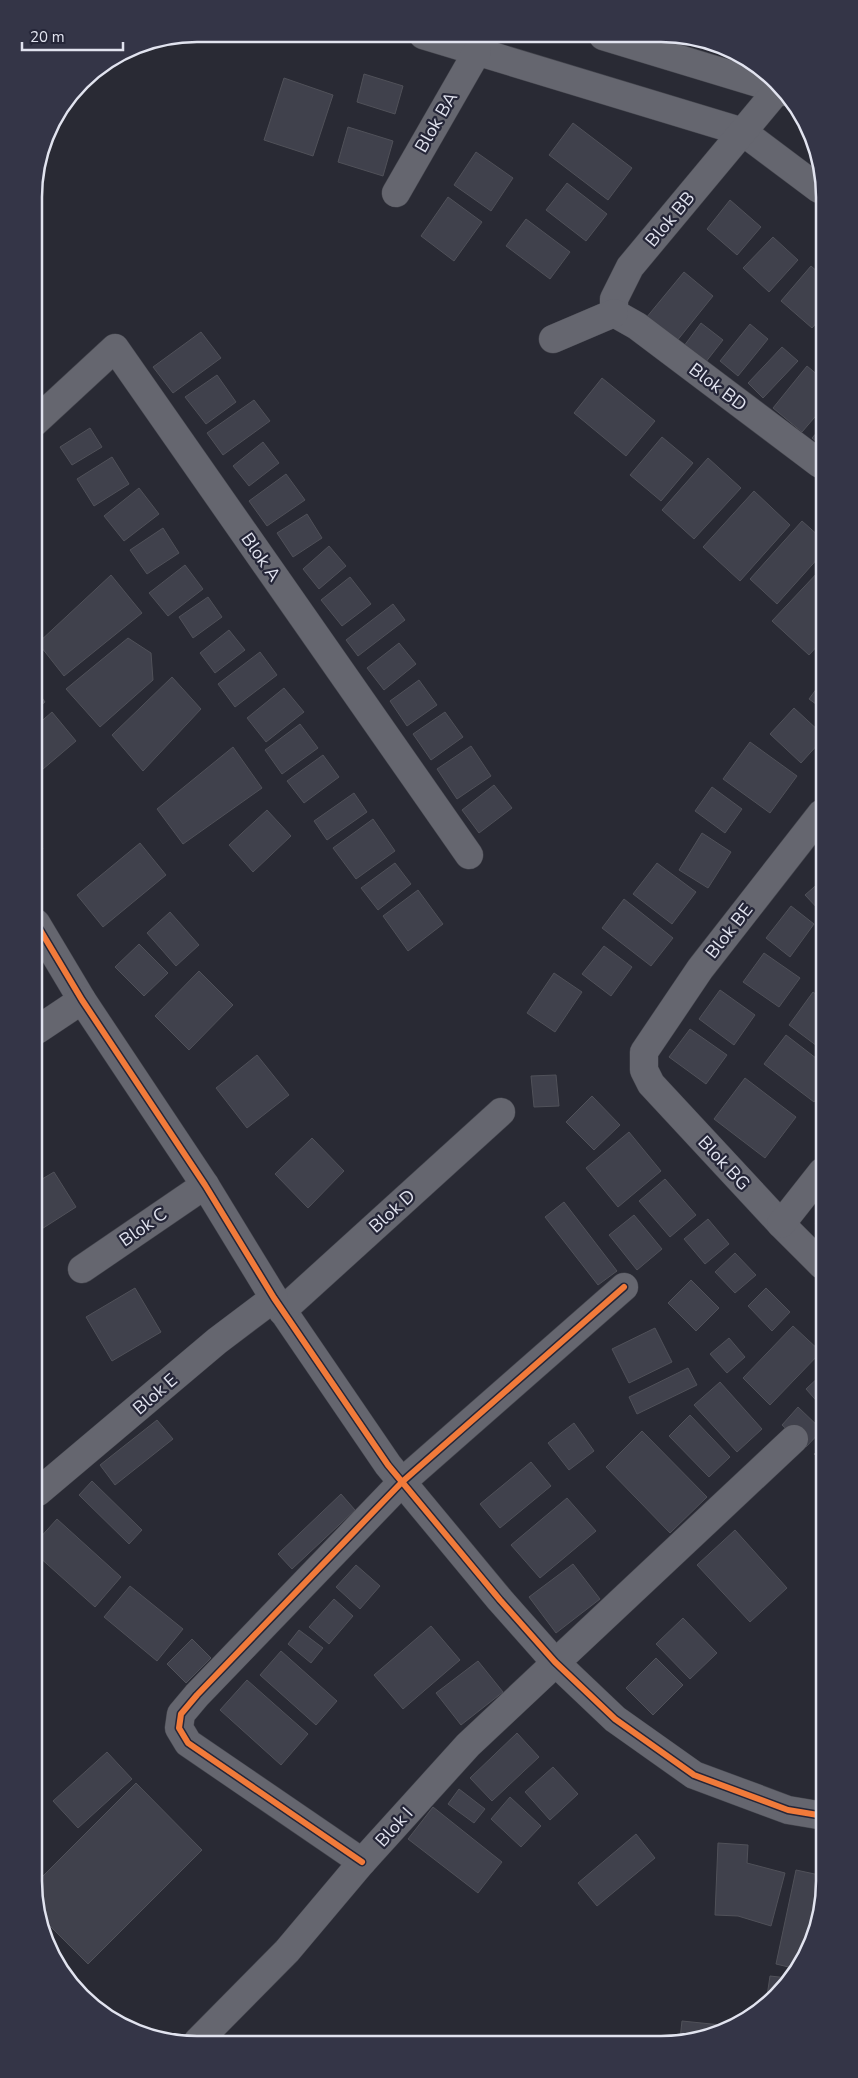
<svg xmlns="http://www.w3.org/2000/svg" width="858" height="2078" viewBox="0 0 858 2078" font-family="'Nunito Sans',sans-serif">
<style>
.building{fill:#40414c;stroke:#505159}
.lines{fill:none;stroke-linecap:round;stroke-linejoin:round}
.minor-casing{stroke:#44454d;stroke-width:29}
.minor{stroke:#65666f;stroke-width:28}
.cycleway-casing{stroke:#252638;stroke-width:9}
.cycleway{stroke:#f17a3a;stroke-width:6}
.labels{text-anchor:middle;stroke-width:4.5;stroke-linejoin:round;paint-order:stroke}
.street-label{font-size:18px;fill:#e1e3ef;stroke:#252638}
.rim{fill:none;stroke:#e1e3ef;stroke-width:2.5}
</style>
<rect width="100%" height="100%" fill="#292a34"/>
<g class="building">
<path d="M 364,74 L 403,86 L 395,114 L 357,102 Z"/>
<path d="M 284,78 L 333,95 L 313,156 L 264,140 Z"/>
<path d="M 573,123 L 632,168 L 608,200 L 549,155 Z"/>
<path d="M 348,127 L 393,141 L 383,176 L 338,162 Z"/>
<path d="M 476,152 L 513,178 L 491,211 L 454,185 Z"/>
<path d="M 567,183 L 607,214 L 586,241 L 546,210 Z"/>
<path d="M 448,197 L 482,222 L 454,261 L 421,236 Z"/>
<path d="M 730,200 L 761,227 L 737,255 L 707,229 Z"/>
<path d="M 526,219 L 570,252 L 550,279 L 506,246 Z"/>
<path d="M 773,237 L 798,260 L 769,292 L 743,268 Z"/>
<path d="M 811,266 L 819,273 L 819,320 L 812,328 L 781,301 Z"/>
<path d="M 684,272 L 713,296 L 676,342 L 646,318 Z"/>
<path d="M 701,323 L 723,340 L 705,363 L 684,346 Z"/>
<path d="M 750,324 L 768,339 L 738,376 L 720,361 Z"/>
<path d="M 201,332 L 221,358 L 173,393 L 153,367 Z"/>
<path d="M 782,347 L 798,361 L 763,398 L 748,383 Z"/>
<path d="M 807,366 L 819,376 L 820,411 L 802,432 L 773,408 Z"/>
<path d="M 217,375 L 236,402 L 206,424 L 185,397 Z"/>
<path d="M 602,378 L 655,421 L 626,456 L 574,413 Z"/>
<path d="M 254,400 L 270,421 L 223,455 L 207,433 Z"/>
<path d="M 90,428 L 102,447 L 72,465 L 60,447 Z"/>
<path d="M 820,429 L 820,444 L 812,438 Z"/>
<path d="M 662,437 L 693,463 L 661,501 L 630,475 Z"/>
<path d="M 263,442 L 279,463 L 249,486 L 233,466 Z"/>
<path d="M 112,457 L 129,484 L 94,506 L 77,479 Z"/>
<path d="M 708,458 L 741,488 L 694,539 L 662,510 Z"/>
<path d="M 286,474 L 305,500 L 267,526 L 249,501 Z"/>
<path d="M 139,488 L 159,514 L 124,541 L 104,516 Z"/>
<path d="M 754,491 L 790,525 L 740,581 L 703,547 Z"/>
<path d="M 307,514 L 322,538 L 293,557 L 277,533 Z"/>
<path d="M 802,521 L 820,537 L 820,556 L 777,604 L 750,579 Z"/>
<path d="M 163,528 L 179,553 L 147,574 L 130,550 Z"/>
<path d="M 329,546 L 346,566 L 319,589 L 303,569 Z"/>
<path d="M 185,565 L 203,589 L 168,616 L 149,593 Z"/>
<path d="M 820,570 L 820,643 L 809,655 L 772,621 Z"/>
<path d="M 111,575 L 142,613 L 64,676 L 38,643 Z"/>
<path d="M 350,577 L 371,604 L 342,626 L 321,600 Z"/>
<path d="M 208,597 L 222,617 L 193,638 L 179,617 Z"/>
<path d="M 393,604 L 405,620 L 358,656 L 346,640 Z"/>
<path d="M 229,630 L 245,650 L 215,673 L 200,653 Z"/>
<path d="M 128,638 L 151,653 L 153,680 L 100,727 L 66,689 Z"/>
<path d="M 399,643 L 416,664 L 384,690 L 367,668 Z"/>
<path d="M 260,652 L 277,675 L 235,707 L 218,684 Z"/>
<path d="M 172,677 L 201,709 L 143,771 L 112,735 Z"/>
<path d="M 419,680 L 437,705 L 407,726 L 390,701 Z"/>
<path d="M 820,684 L 820,707 L 809,699 Z"/>
<path d="M 284,688 L 304,712 L 266,742 L 247,718 Z"/>
<path d="M 36,689 L 45,702 L 36,709 Z"/>
<path d="M 794,708 L 820,732 L 820,742 L 801,763 L 770,734 Z"/>
<path d="M 52,712 L 76,741 L 36,775 L 36,726 Z"/>
<path d="M 445,712 L 463,737 L 431,760 L 413,734 Z"/>
<path d="M 300,724 L 318,748 L 282,774 L 265,750 Z"/>
<path d="M 750,742 L 797,776 L 770,813 L 723,779 Z"/>
<path d="M 471,746 L 491,776 L 457,799 L 437,769 Z"/>
<path d="M 233,747 L 262,788 L 183,844 L 157,809 Z"/>
<path d="M 323,755 L 339,777 L 304,803 L 287,781 Z"/>
<path d="M 494,785 L 512,808 L 479,833 L 462,810 Z"/>
<path d="M 712,787 L 742,809 L 725,833 L 695,811 Z"/>
<path d="M 354,793 L 367,812 L 327,840 L 314,821 Z"/>
<path d="M 267,810 L 291,836 L 253,872 L 229,845 Z"/>
<path d="M 373,819 L 395,851 L 356,879 L 333,848 Z"/>
<path d="M 702,833 L 731,852 L 708,888 L 679,870 Z"/>
<path d="M 36,837 L 43,849 L 36,853 Z"/>
<path d="M 140,843 L 166,875 L 103,927 L 77,895 Z"/>
<path d="M 395,863 L 411,884 L 378,910 L 361,888 Z"/>
<path d="M 657,863 L 696,892 L 672,924 L 633,894 Z"/>
<path d="M 821,881 L 821,912 L 805,895 Z"/>
<path d="M 418,890 L 443,924 L 408,951 L 383,916 Z"/>
<path d="M 624,899 L 673,938 L 651,966 L 602,928 Z"/>
<path d="M 791,906 L 814,924 L 790,957 L 766,938 Z"/>
<path d="M 170,912 L 199,945 L 176,966 L 147,933 Z"/>
<path d="M 139,944 L 168,973 L 144,996 L 115,967 Z"/>
<path d="M 604,946 L 632,967 L 611,996 L 582,974 Z"/>
<path d="M 764,953 L 800,978 L 779,1007 L 743,982 Z"/>
<path d="M 199,971 L 233,1005 L 189,1050 L 155,1016 Z"/>
<path d="M 554,973 L 582,992 L 555,1032 L 527,1013 Z"/>
<path d="M 720,990 L 755,1015 L 734,1045 L 699,1019 Z"/>
<path d="M 813,992 L 821,998 L 821,1049 L 789,1025 Z"/>
<path d="M 690,1029 L 727,1055 L 706,1084 L 669,1057 Z"/>
<path d="M 786,1035 L 821,1062 L 822,1092 L 814,1102 L 764,1064 Z"/>
<path d="M 257,1055 L 289,1095 L 247,1128 L 216,1088 Z"/>
<path d="M 556,1075 L 559,1106 L 534,1107 L 531,1076 Z"/>
<path d="M 745,1078 L 796,1117 L 765,1158 L 714,1119 Z"/>
<path d="M 592,1096 L 620,1125 L 594,1150 L 566,1122 Z"/>
<path d="M 629,1132 L 661,1171 L 618,1207 L 586,1168 Z"/>
<path d="M 312,1138 L 344,1171 L 308,1208 L 275,1174 Z"/>
<path d="M 54,1172 L 76,1207 L 37,1232 L 37,1182 Z"/>
<path d="M 665,1179 L 696,1215 L 670,1237 L 639,1201 Z"/>
<path d="M 564,1202 L 617,1271 L 598,1285 L 545,1217 Z"/>
<path d="M 634,1215 L 662,1249 L 637,1270 L 609,1235 Z"/>
<path d="M 822,1215 L 822,1229 L 815,1224 Z"/>
<path d="M 708,1219 L 729,1244 L 705,1264 L 684,1239 Z"/>
<path d="M 735,1253 L 756,1275 L 735,1293 L 715,1272 Z"/>
<path d="M 691,1280 L 719,1308 L 696,1331 L 668,1303 Z"/>
<path d="M 135,1288 L 161,1332 L 112,1361 L 86,1317 Z"/>
<path d="M 766,1288 L 790,1312 L 772,1331 L 748,1306 Z"/>
<path d="M 793,1326 L 821,1352 L 770,1405 L 743,1378 Z"/>
<path d="M 655,1328 L 672,1362 L 629,1383 L 612,1349 Z"/>
<path d="M 729,1338 L 745,1357 L 727,1373 L 710,1354 Z"/>
<path d="M 688,1368 L 697,1385 L 637,1414 L 629,1397 Z"/>
<path d="M 822,1374 L 822,1407 L 806,1389 Z"/>
<path d="M 720,1382 L 762,1429 L 737,1452 L 694,1405 Z"/>
<path d="M 798,1407 L 822,1430 L 806,1447 L 782,1425 Z"/>
<path d="M 690,1415 L 730,1457 L 709,1477 L 669,1436 Z"/>
<path d="M 157,1420 L 173,1439 L 115,1485 L 100,1465 Z"/>
<path d="M 574,1423 L 594,1451 L 569,1470 L 548,1443 Z"/>
<path d="M 642,1431 L 707,1497 L 670,1533 L 606,1467 Z"/>
<path d="M 823,1447 L 823,1463 L 814,1454 Z"/>
<path d="M 531,1462 L 551,1486 L 500,1528 L 480,1504 Z"/>
<path d="M 92,1481 L 142,1530 L 129,1544 L 79,1495 Z"/>
<path d="M 341,1494 L 355,1510 L 292,1569 L 278,1554 Z"/>
<path d="M 567,1498 L 596,1531 L 540,1578 L 511,1545 Z"/>
<path d="M 57,1519 L 121,1577 L 95,1607 L 38,1556 L 38,1540 Z"/>
<path d="M 735,1530 L 787,1588 L 750,1622 L 697,1565 Z"/>
<path d="M 573,1564 L 600,1599 L 556,1633 L 529,1597 Z"/>
<path d="M 356,1565 L 380,1586 L 360,1609 L 336,1587 Z"/>
<path d="M 130,1586 L 183,1629 L 157,1661 L 104,1617 Z"/>
<path d="M 334,1599 L 353,1616 L 329,1644 L 309,1627 Z"/>
<path d="M 683,1618 L 717,1653 L 690,1679 L 656,1644 Z"/>
<path d="M 431,1626 L 460,1660 L 403,1709 L 374,1675 Z"/>
<path d="M 299,1630 L 323,1648 L 311,1663 L 288,1644 Z"/>
<path d="M 192,1639 L 211,1658 L 186,1683 L 167,1664 Z"/>
<path d="M 281,1651 L 337,1701 L 316,1725 L 260,1675 Z"/>
<path d="M 656,1658 L 683,1685 L 653,1715 L 626,1688 Z"/>
<path d="M 478,1661 L 503,1692 L 461,1725 L 436,1693 Z"/>
<path d="M 247,1680 L 308,1734 L 281,1765 L 220,1710 Z"/>
<path d="M 517,1733 L 539,1757 L 492,1801 L 470,1778 Z"/>
<path d="M 107,1752 L 132,1779 L 78,1828 L 53,1801 Z"/>
<path d="M 553,1767 L 578,1794 L 550,1820 L 525,1792 Z"/>
<path d="M 136,1783 L 202,1850 L 88,1964 L 39,1915 L 39,1880 Z"/>
<path d="M 459,1789 L 485,1809 L 474,1823 L 448,1804 Z"/>
<path d="M 510,1797 L 541,1826 L 521,1847 L 491,1819 Z"/>
<path d="M 433,1807 L 502,1862 L 478,1893 L 408,1839 Z"/>
<path d="M 636,1834 L 655,1858 L 597,1906 L 578,1883 Z"/>
<path d="M 718,1843 L 748,1845 L 747,1863 L 785,1873 L 771,1926 L 738,1916 L 715,1915 Z"/>
<path d="M 796,1870 L 824,1876 L 824,1891 L 812,1943 L 797,1969 L 776,1964 Z"/>
<path d="M 770,1976 L 788,1978 L 788,1983 L 766,2003 Z"/>
<path d="M 682,2021 L 731,2026 L 703,2039 L 680,2039 Z"/>
</g>
<g class="lines">
<defs>
<g id="minor">
<path d="M 423,35 L 743,132 L 819,189"/>
<path d="M 603,36 L 778,89 L 783,92"/>
<path d="M 396,193 L 477,52"/>
<path d="M 614,313 L 614,299 L 630,267 L 780,87"/>
<path d="M 614,313 L 637,326 L 820,464"/>
<path d="M 553,339 L 614,313"/>
<path d="M 35,422 L 115,348 L 469,855"/>
<path d="M 821,814 L 700,969 L 644,1052 L 644,1070 L 651,1084 L 781,1224 L 822,1265"/>
<path d="M 36,923 L 82,1000 L 205,1185 L 274,1298 L 388,1465 L 500,1600 L 555,1662 L 615,1719 L 694,1775 L 788,1810 L 824,1816"/>
<path d="M 37,1030 L 82,1000"/>
<path d="M 781,1224 L 822,1172"/>
<path d="M 82,1269 L 205,1185"/>
<path d="M 282,1311 L 501,1112"/>
<path d="M 38,1492 L 217,1341 L 274,1298"/>
<path d="M 362,1862 L 188,1743 L 179,1728 L 181,1714 L 197,1695 L 402,1482 L 624,1287"/>
<path d="M 198,2041 L 287,1951 L 362,1862 L 468,1745 L 794,1439"/>
</g>
</defs>
<use href="#minor" class="minor-casing"/>
<use href="#minor" class="minor"/>
<defs>
<g id="cycleway">
<path d="M 36,923 L 82,1000 L 205,1185 L 274,1298 L 388,1465 L 500,1600 L 555,1662 L 615,1719 L 694,1775 L 788,1810 L 824,1816"/>
<path d="M 362,1862 L 188,1743 L 179,1728 L 181,1714 L 197,1695 L 402,1482 L 624,1287"/>
</g>
</defs>
<use href="#cycleway" class="cycleway-casing"/>
<use href="#cycleway" class="cycleway"/>
</g>
<g class="labels">
<g class="street-label">
<text transform="translate(436 122) rotate(-60)" y="6">Blok BA</text>
<text transform="translate(670 219) rotate(-50)" y="6">Blok BB</text>
<text transform="translate(718 387) rotate(37)" y="6">Blok BD</text>
<text transform="translate(261 557) rotate(55)" y="6">Blok A</text>
<text transform="translate(729 931) rotate(-52)" y="6">Blok BE</text>
<text transform="translate(724 1163) rotate(47)" y="6">Blok BG</text>
<text transform="translate(392 1211) rotate(-42)" y="6">Blok D</text>
<text transform="translate(143 1227) rotate(-35)" y="6">Blok C</text>
<text transform="translate(155 1394) rotate(-41)" y="6">Blok E</text>
<text transform="translate(394 1827) rotate(-48)" y="6">Blok I</text>
</g>
</g>
<path d="M0 0H858V2078H0ZM197 42H661A155 155 0 0 1 816 197V1881A155 155 0 0 1 661 2036H197A155 155 0 0 1 42 1881V197A155 155 0 0 1 197 42Z" fill="#343547" fill-rule="evenodd"/>
<path class="rim" d="M197 42H661A155 155 0 0 1 816 197V1881A155 155 0 0 1 661 2036H197A155 155 0 0 1 42 1881V197A155 155 0 0 1 197 42Z"/>
<path d="M22 42v8h101v-8" fill="none" stroke="#e1e3ef" stroke-width="2.5"/>
<text x="30" y="42" font-size="15" fill="#e1e3ef" stroke="#252638" stroke-width="4" paint-order="stroke">20 m</text>
</svg>
